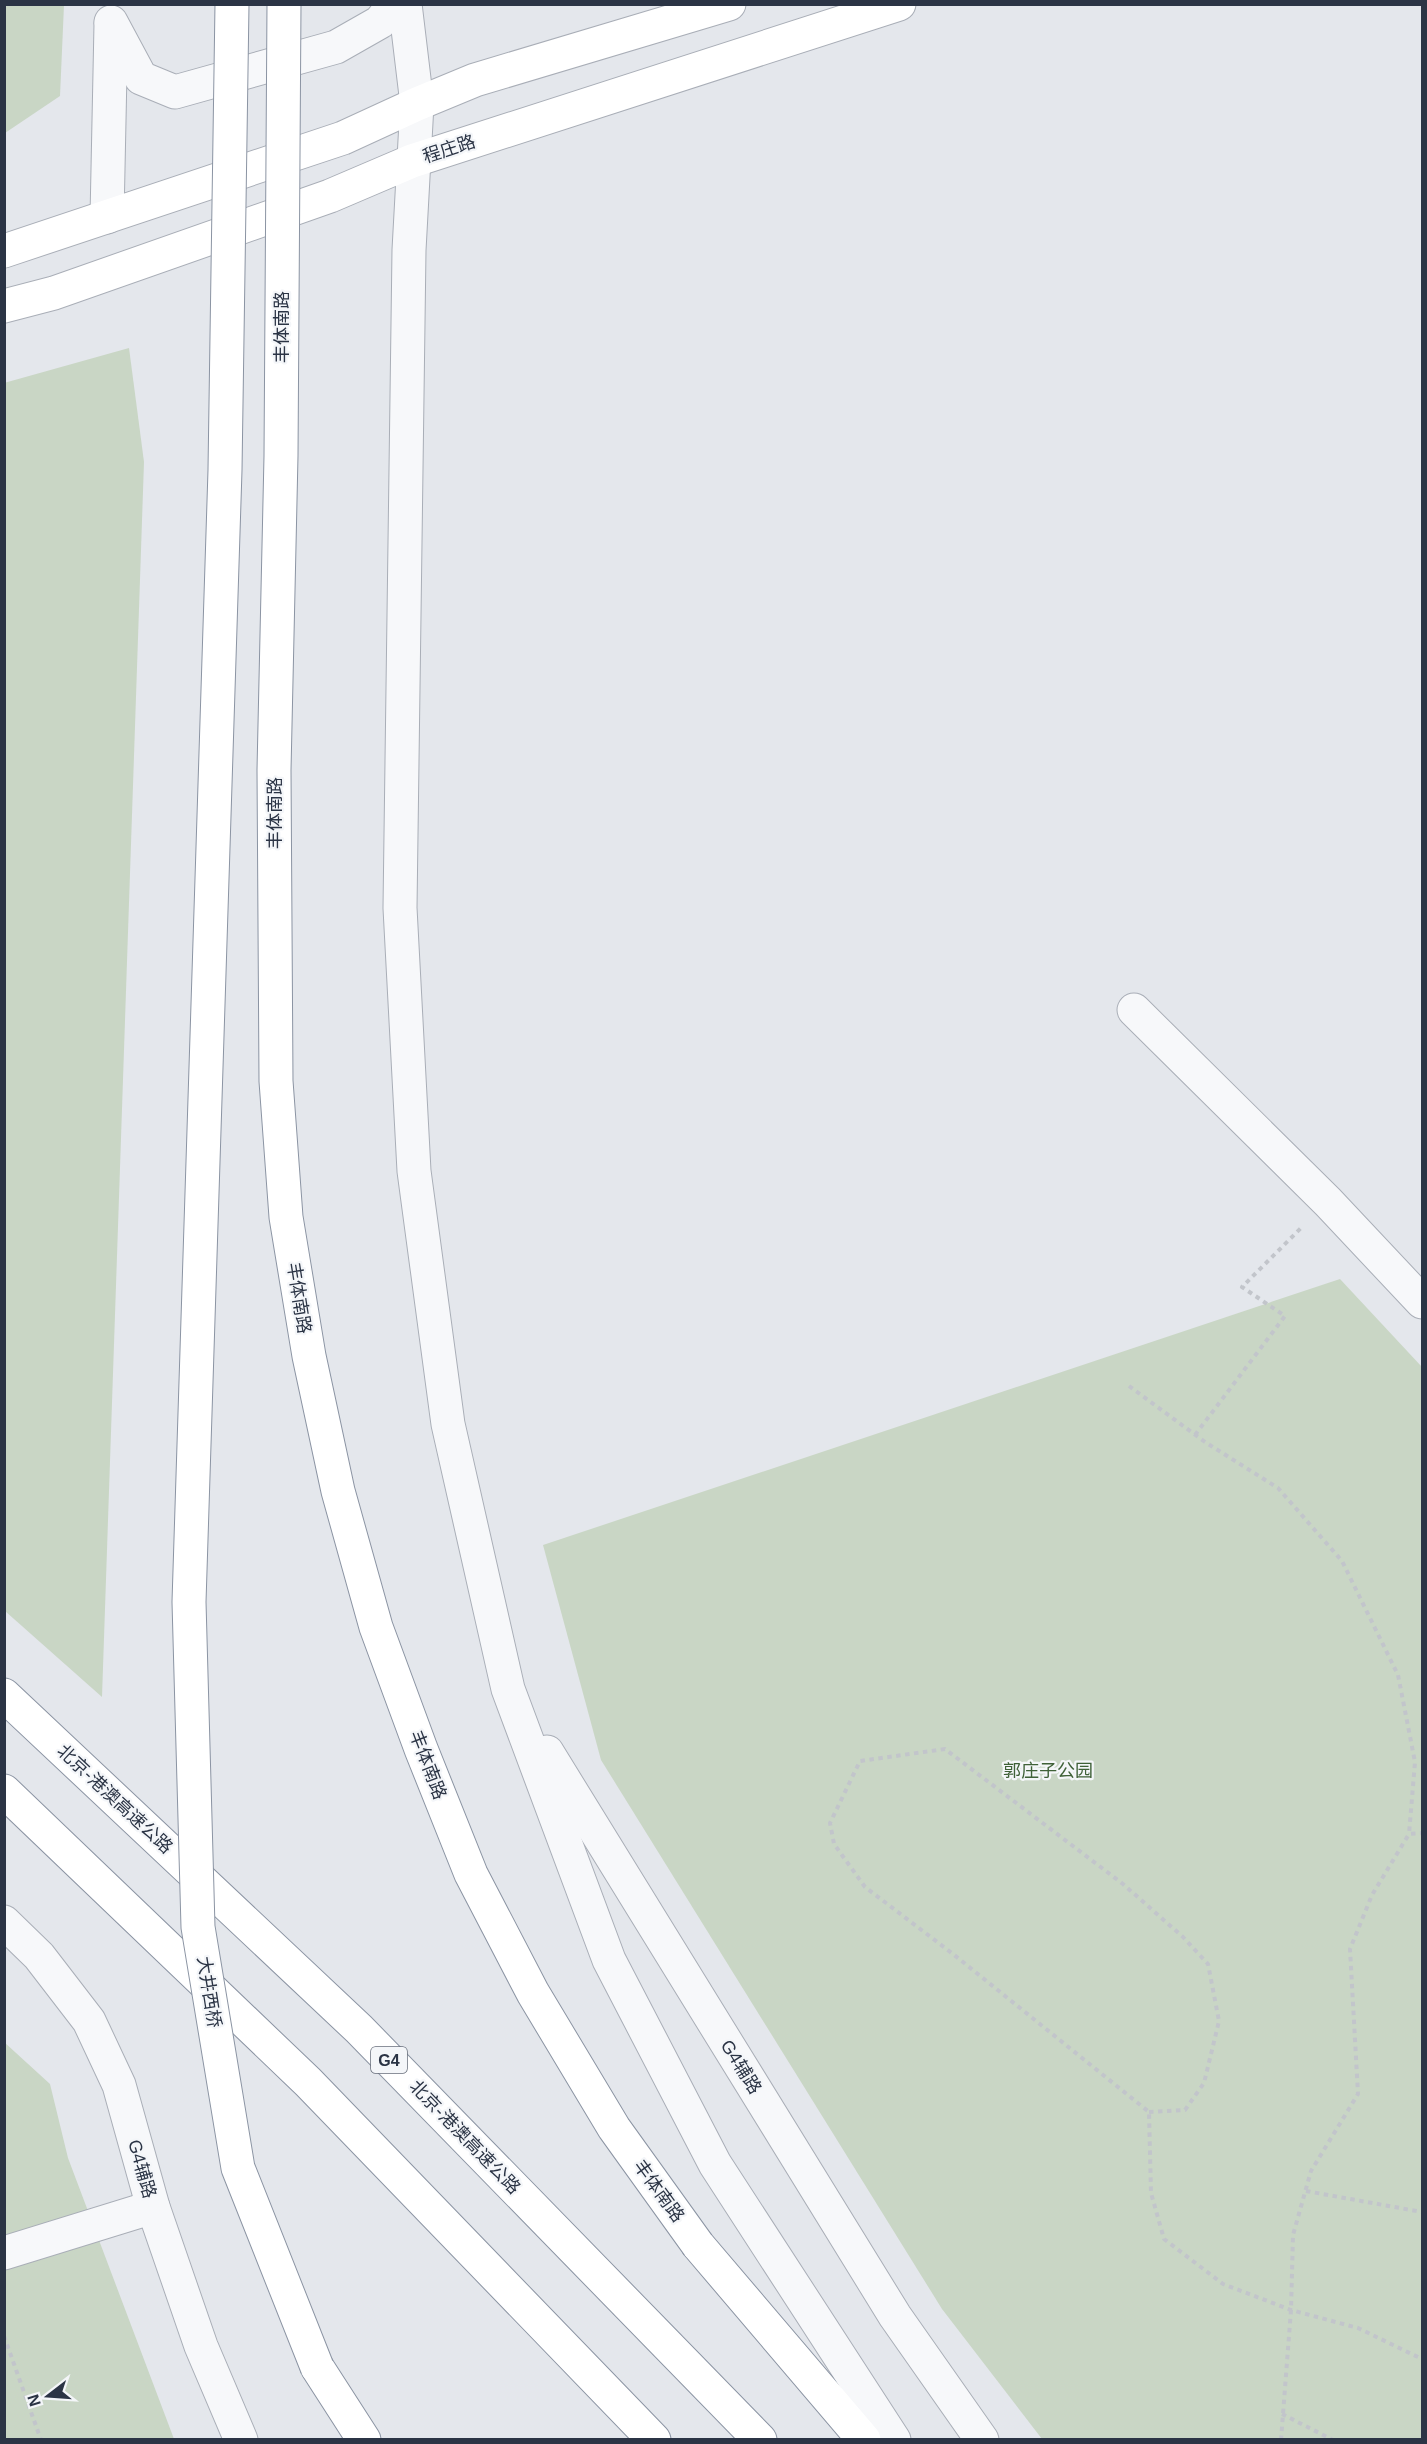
<svg xmlns="http://www.w3.org/2000/svg" width="1427" height="2444" viewBox="0 0 1427 2444" font-family="Arial,'Noto Sans SC',sans-serif">
<style>
.green{fill:#c9d6c5}
.lines{fill:none;stroke-linecap:round;stroke-linejoin:round}
.minor-casing{stroke:#a9aeb7;stroke-width:35}
.tertiary-casing{stroke:#a9aeb7;stroke-width:35}
.secondary-casing{stroke:#a9aeb7;stroke-width:35}
.trunk-casing{stroke:#8b94a3;stroke-width:35}
.motorway-casing{stroke:#8b94a3;stroke-width:35}
.path{stroke:#c2c5cb;stroke-width:4;stroke-dasharray:4.5 4.5;stroke-linecap:butt}
.minor{stroke:#f7f8fa;stroke-width:33}
.tertiary{stroke:#f7f8fa;stroke-width:33}
.secondary{stroke:#fff;stroke-width:33}
.trunk{stroke:#fff;stroke-width:33}
.motorway{stroke:#fff;stroke-width:33}
.trunk-bridge-casing{stroke:#8b94a3;stroke-width:35;stroke-linecap:butt}
.trunk-bridge{stroke:#fff;stroke-width:33}
.labels{text-anchor:middle;stroke-width:4.5;stroke-linejoin:round;paint-order:stroke}
.shield{fill:#f4f6f9;stroke:#676e7b;stroke-width:1.5}
.shield-label{font-size:16px;font-weight:bold;fill:#2b3445}
.street-label{font-size:18px;fill:#2b3445;stroke:#f4f6f9}
.park-label{font-size:18px;fill:#3f6138;stroke:#f4f6f9}
</style>
<rect width="100%" height="100%" fill="#e4e7ec"/>
<g class="green">
<path d="M 5,4 L 64,5 L 60,96 L 5,133 Z"/>
<path d="M 129,348 L 144,462 L 102,1697 L 5,1611 L 4,383 Z"/>
<path d="M 1340,1279 L 1422,1367 L 1422,2439 L 1042,2439 L 942,2309 L 601,1760 L 543,1545 Z"/>
<path d="M 4,2042 L 50,2084 L 68,2158 L 174,2439 L 5,2439 Z"/>
</g>
<g class="lines">
<defs>
<g id="minor">
<path d="M 1134,1010 L 1328,1202 L 1422,1302"/>
<path d="M 4,2253 L 153,2207"/>
</g>
<g id="tertiary">
<path d="M 405,4 L 417,104 L 409,250 L 400,908 L 414,1171 L 448,1424 L 508,1689 L 609,1960 L 715,2164 L 894,2440"/>
<path d="M 111,22 L 141,78 L 175,92 L 336,47 L 380,22 L 394,4"/>
<path d="M 107,217 L 111,24"/>
<path d="M 547,1752 L 895,2316 L 982,2440"/>
<path d="M 4,1922 L 39,1956 L 89,2021 L 119,2085 L 153,2207 L 201,2346 L 241,2440"/>
</g>
<g id="secondary">
<path d="M 4,251 L 343,138 L 417,104 L 475,80 L 729,4"/>
<path d="M 4,306 L 54,293 L 330,196 L 412,161 L 899,4"/>
</g>
<g id="trunk">
<path d="M 698,2245 L 864,2440"/>
<path d="M 317,2367 L 364,2440"/>
</g>
<g id="motorway">
<path d="M 4,1695 L 359,2029 L 760,2440"/>
<path d="M 4,1791 L 308,2082 L 654,2440"/>
</g>
</defs>
<use href="#minor" class="minor-casing"/>
<use href="#tertiary" class="tertiary-casing"/>
<use href="#secondary" class="secondary-casing"/>
<use href="#trunk" class="trunk-casing"/>
<use href="#motorway" class="motorway-casing"/>
<g class="path">
<path d="M 1129,1386 L 1205,1442 L 1278,1488 L 1342,1561 L 1398,1675 L 1415,1762 L 1409,1834"/>
<path d="M 1195,1435 L 1285,1316 L 1242,1287 L 1303,1226"/>
<path d="M 1149,2112 L 1185,2110 L 1204,2083 L 1219,2021 L 1208,1964 L 1183,1937 L 1123,1884 L 945,1749 L 860,1761 L 830,1823 L 834,1844 L 865,1887 L 953,1954 L 1149,2112 L 1151,2193 L 1164,2239 L 1223,2284 L 1291,2310 L 1358,2328 L 1422,2359"/>
<path d="M 1306,2191 L 1422,2212"/>
<path d="M 4,2336 L 41,2440"/>
<path d="M 1282,2414 L 1333,2440"/>
<path d="M 1281,2440 L 1291,2310 L 1293,2235 L 1311,2171 L 1358,2094 L 1350,1949 L 1372,1895 L 1409,1834 L 1422,1833"/>
</g>
<use href="#minor" class="minor"/>
<use href="#tertiary" class="tertiary"/>
<use href="#secondary" class="secondary"/>
<use href="#trunk" class="trunk"/>
<use href="#motorway" class="motorway"/>
<defs>
<g id="trunk-bridge">
<path d="M 232,4 L 225,470 L 189,1602 L 198,1927 L 238,2168 L 317,2367"/>
<path d="M 284,4 L 281,456 L 274,770 L 276,1081 L 286,1217 L 309,1356 L 338,1491 L 376,1627 L 421,1749 L 471,1874 L 533,1993 L 614,2128 L 698,2245"/>
</g>
</defs>
<use href="#trunk-bridge" class="trunk-bridge-casing"/>
<use href="#trunk-bridge" class="trunk-bridge"/>
</g>
<g class="labels">
<rect class="shield" x="371" y="2047" width="36" height="26" rx="4.5"/>
<g class="shield-label">
<text x="389" y="2066">G4</text>
</g>
<g class="street-label">
<text transform="translate(449 149) rotate(-18)" y="6">程庄路</text>
<text transform="translate(282 327) rotate(-90)" y="6">丰体南路</text>
<text transform="translate(275 813) rotate(-90)" y="6">丰体南路</text>
<text transform="translate(299 1298) rotate(81)" y="6">丰体南路</text>
<text transform="translate(428 1765) rotate(69)" y="6">丰体南路</text>
<text transform="translate(115 1799) rotate(43)" y="6">北京-港澳高速公路</text>
<text transform="translate(209 1992) rotate(81)" y="6">大井西桥</text>
<text transform="translate(741 2067) rotate(58)" y="6">G4辅路</text>
<text transform="translate(465 2137) rotate(46)" y="6">北京-港澳高速公路</text>
<text transform="translate(142 2169) rotate(74)" y="6">G4辅路</text>
<text transform="translate(659 2191) rotate(54)" y="6">丰体南路</text>
</g>
<g class="park-label">
<text x="1048" y="1777">郭庄子公园</text>
</g>
</g>
<rect width="1427" height="2444" fill="none" stroke="#2b3445" stroke-width="12"/>
<g transform="translate(48 2396) rotate(253)" stroke="#f4f6f9" stroke-width="4.5" paint-order="stroke">
<path d="M0-4.5L10 22L0 15L-10 22Z" fill="#2b3445"/>
<text y="-9" font-size="16" font-weight="bold" text-anchor="middle" fill="#2b3445">N</text>
</g>
</svg>
